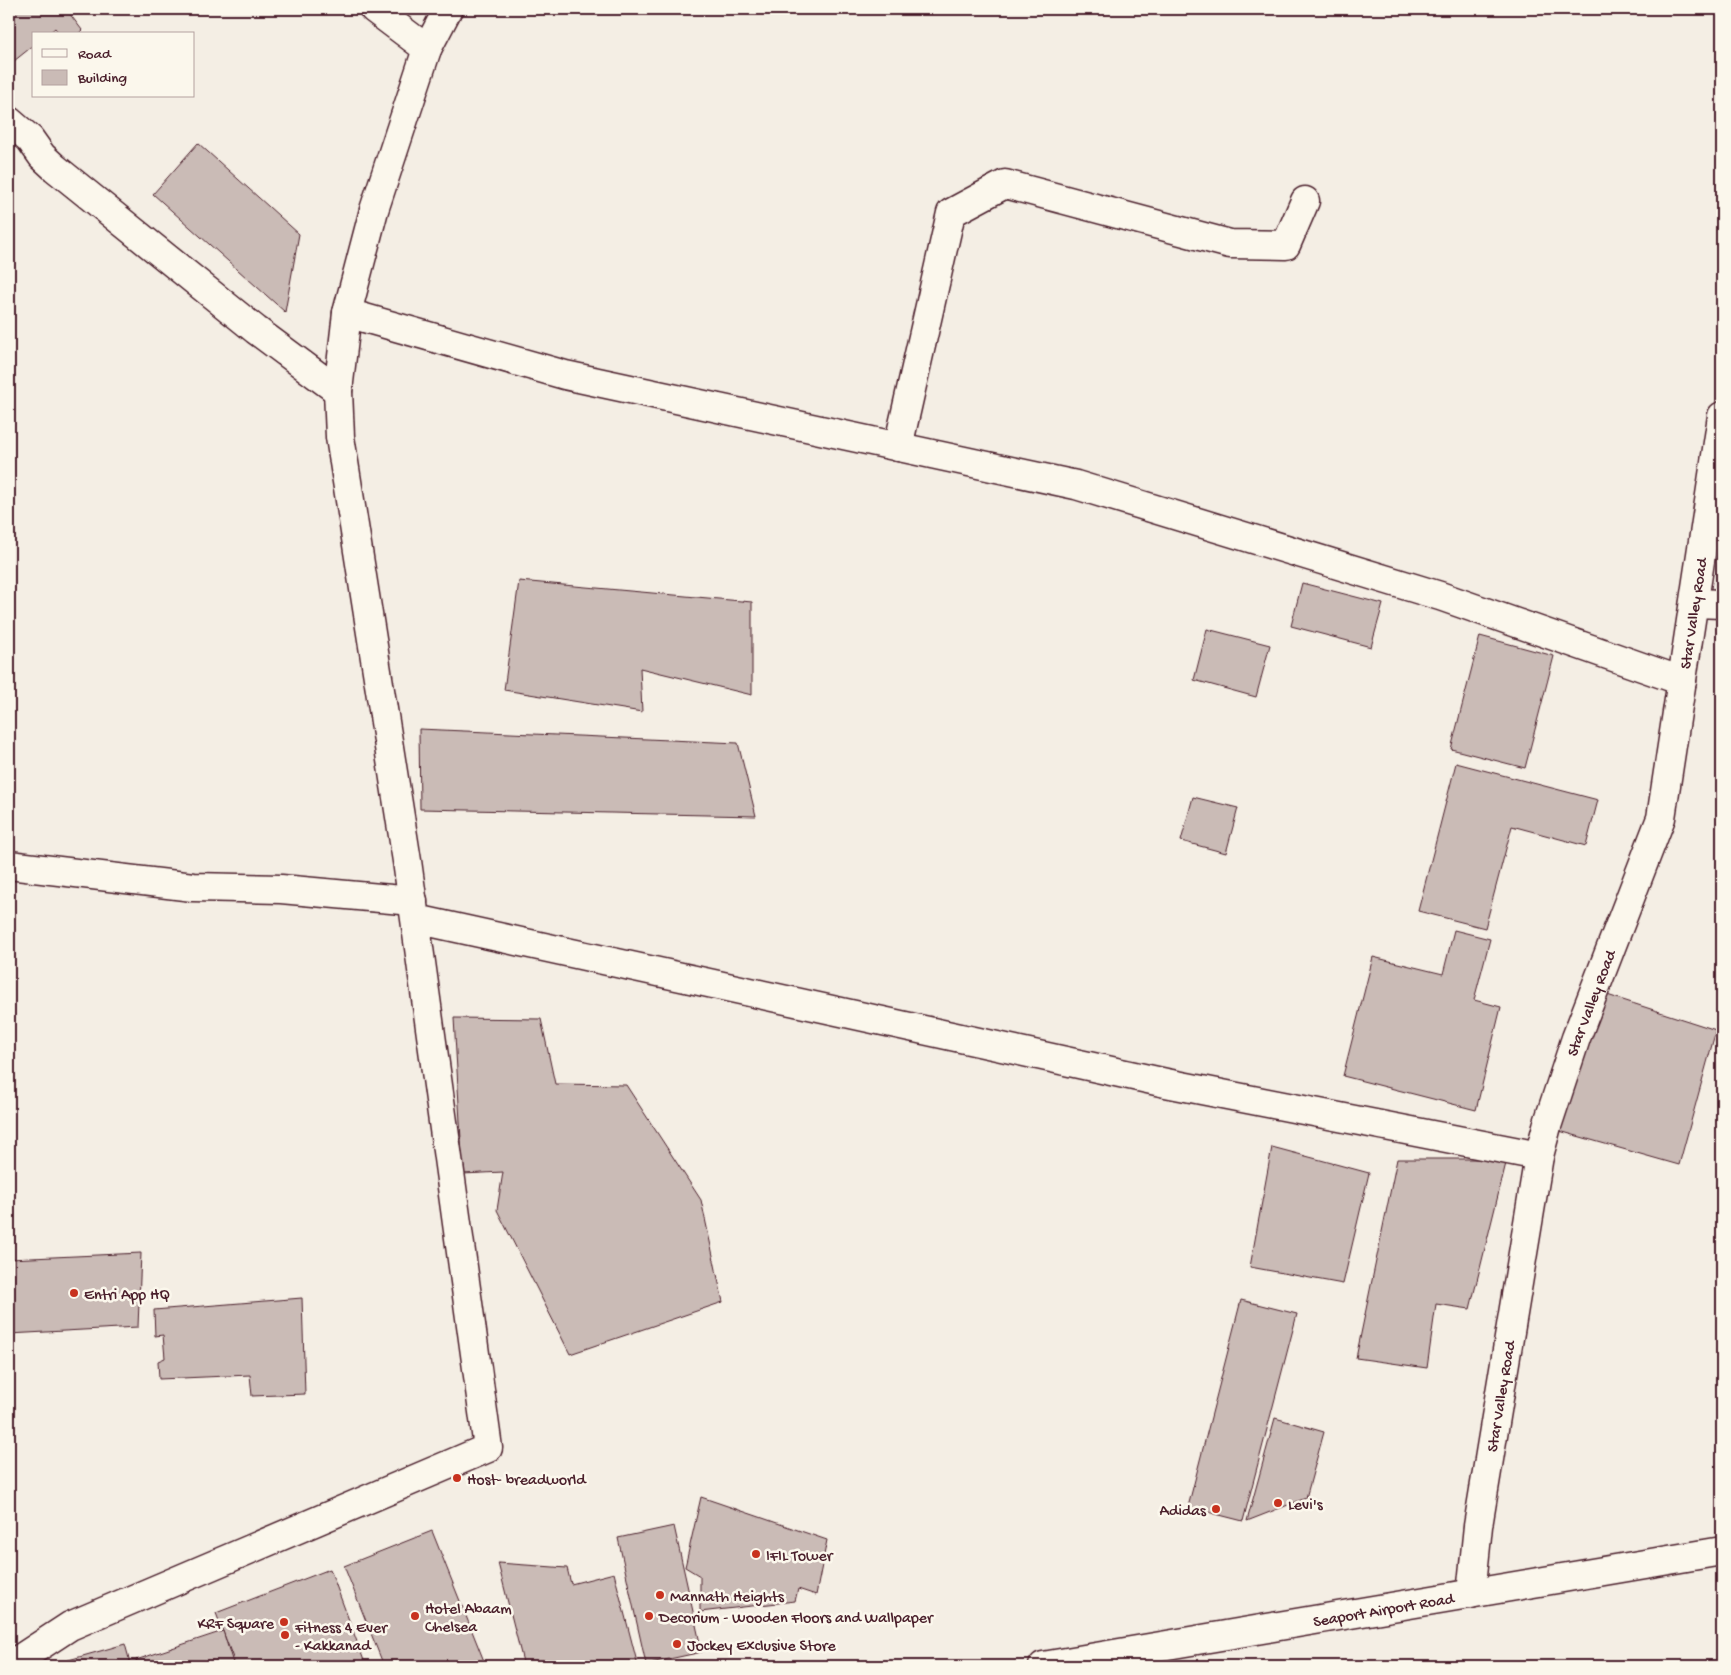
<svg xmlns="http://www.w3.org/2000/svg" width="1731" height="1675" viewBox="0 0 1731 1675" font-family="'Gochi Hand',sans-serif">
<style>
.building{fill:#cabbb6;stroke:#4a1f2b}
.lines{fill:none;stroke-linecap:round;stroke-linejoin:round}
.minor-casing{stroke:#4a1f2b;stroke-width:31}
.primary-casing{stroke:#4a1f2b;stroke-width:31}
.minor{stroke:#fbf7ec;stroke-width:28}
.primary{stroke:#fbf7ec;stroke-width:28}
.poi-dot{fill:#c8321e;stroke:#fbf7ec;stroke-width:2}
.labels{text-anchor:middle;stroke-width:5;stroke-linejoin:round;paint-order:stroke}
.street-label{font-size:16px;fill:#4a1f2b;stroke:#fbf7ec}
.poi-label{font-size:16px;fill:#4a1f2b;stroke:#fbf7ec;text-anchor:start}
</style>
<rect width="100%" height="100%" fill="#f4eee4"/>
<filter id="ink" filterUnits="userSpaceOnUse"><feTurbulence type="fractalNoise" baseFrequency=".02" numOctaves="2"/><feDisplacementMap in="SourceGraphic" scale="10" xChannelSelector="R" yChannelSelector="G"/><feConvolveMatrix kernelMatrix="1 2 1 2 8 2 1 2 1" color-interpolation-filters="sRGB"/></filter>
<g filter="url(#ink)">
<g class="building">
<path d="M 9,9 L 66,9 L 82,30 L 78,34 L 60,34 L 55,28 L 48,34 L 34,34 L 34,45 L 9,65 Z"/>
<path d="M 198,143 L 299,234 L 285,312 L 153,194 Z"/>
<path d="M 519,581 L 752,602 L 752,695 L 640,668 L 642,712 L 504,690 Z"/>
<path d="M 1302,583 L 1383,604 L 1371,647 L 1291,626 Z"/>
<path d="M 1207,629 L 1270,645 L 1256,697 L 1194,680 Z"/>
<path d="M 1480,636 L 1554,656 L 1525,768 L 1451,749 Z"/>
<path d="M 419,729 L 738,743 L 756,816 L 420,809 Z"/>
<path d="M 1456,763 L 1598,800 L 1586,846 L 1512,826 L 1485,928 L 1418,911 Z"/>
<path d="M 1193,797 L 1238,808 L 1226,853 L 1181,841 Z"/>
<path d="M 1454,930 L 1490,939 L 1474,1000 L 1501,1007 L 1476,1110 L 1343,1076 L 1373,957 L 1443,974 Z"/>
<path d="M 1601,993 L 1716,1030 L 1679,1165 L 1556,1130 Z"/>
<path d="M 454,1018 L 541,1019 L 555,1084 L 626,1085 L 701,1200 L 723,1302 L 570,1354 L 497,1210 L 503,1172 L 463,1174 Z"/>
<path d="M 1272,1147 L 1369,1173 L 1343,1284 L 1250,1267 Z"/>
<path d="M 1397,1159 L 1507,1159 L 1470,1309 L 1436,1304 L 1427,1368 L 1356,1358 Z"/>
<path d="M 141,1253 L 138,1327 L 9,1334 L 9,1259 Z"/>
<path d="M 302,1298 L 305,1394 L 252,1396 L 250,1375 L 159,1379 L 158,1361 L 165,1358 L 163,1335 L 155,1336 L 154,1310 Z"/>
<path d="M 1241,1300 L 1297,1314 L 1243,1521 L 1188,1507 Z"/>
<path d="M 1275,1418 L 1324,1432 L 1306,1498 L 1247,1521 Z"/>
<path d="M 701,1497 L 827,1540 L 816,1595 L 798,1589 L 795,1601 L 700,1612 L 700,1576 L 685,1567 Z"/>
<path d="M 674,1526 L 702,1652 L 646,1664 L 618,1538 Z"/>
<path d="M 432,1531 L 486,1666 L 384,1666 L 344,1566 Z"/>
<path d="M 498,1563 L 567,1568 L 571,1584 L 614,1573 L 638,1666 L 524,1666 Z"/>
<path d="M 330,1569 L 366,1666 L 236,1666 L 216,1613 Z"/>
<path d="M 223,1631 L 234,1666 L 138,1666 L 136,1660 Z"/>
<path d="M 125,1644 L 131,1666 L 59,1666 L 58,1663 Z"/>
</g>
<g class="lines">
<defs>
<g id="minor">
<path d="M 374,9 L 427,49"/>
<path d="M 9,121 L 30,139 L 42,156 L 55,168 L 256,330 L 338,391"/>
<path d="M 347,313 L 565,375 L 1076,485 L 1440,596 L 1682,681"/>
<path d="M 898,447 L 951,213 L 1005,184 L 1230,244 L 1286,245 L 1305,201"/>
<path d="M 1694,603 L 1722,604"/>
<path d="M 9,865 L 193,887 L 281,889 L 413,901"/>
<path d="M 416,919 L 1166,1083 L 1539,1156"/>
<path id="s1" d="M 1471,1594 L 1478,1526 L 1539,1156 L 1547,1126 L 1576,1038 L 1661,818 L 1722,416"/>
<path d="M 9,1666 L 70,1626 L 488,1448 L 407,861 L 340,437 L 338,391 L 347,313 L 374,210 L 427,49 L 448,9"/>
</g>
<g id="primary">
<path id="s2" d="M 1043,1666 L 1722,1551"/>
</g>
</defs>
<use href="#minor" class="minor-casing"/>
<use href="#primary" class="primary-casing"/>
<use href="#minor" class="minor"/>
<use href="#primary" class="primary"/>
</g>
</g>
<g class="poi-dot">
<circle cx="74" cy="1293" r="5"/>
<circle cx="457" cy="1478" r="5"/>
<circle cx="1278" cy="1503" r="5"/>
<circle cx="1216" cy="1509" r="5"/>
<circle cx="756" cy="1554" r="5"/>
<circle cx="660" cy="1595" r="5"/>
<circle cx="415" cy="1616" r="5"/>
<circle cx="649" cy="1616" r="5"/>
<circle cx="284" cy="1622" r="5"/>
<circle cx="285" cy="1635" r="5"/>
<circle cx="677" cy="1644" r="5"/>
</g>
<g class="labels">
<g class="street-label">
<text dy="6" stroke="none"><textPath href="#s1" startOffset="1010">Star Valley Road</textPath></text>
<text dy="6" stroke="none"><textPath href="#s1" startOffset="605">Star Valley Road</textPath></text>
<text dy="6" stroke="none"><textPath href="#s1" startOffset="200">Star Valley Road</textPath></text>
<text dy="6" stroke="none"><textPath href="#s2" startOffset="345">Seaport Airport Road</textPath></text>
</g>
<g class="poi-label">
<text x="84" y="1299">Entri App HQ</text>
<text x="467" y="1484">Host- breadworld</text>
<text x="1288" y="1509">Levi's</text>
<text x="1206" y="1515" text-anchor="end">Adidas</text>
<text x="766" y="1560">IFIL Tower</text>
<text x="670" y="1601">Mannath Heights</text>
<text x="425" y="1613">Hotel Abaam<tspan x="425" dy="18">Chelsea</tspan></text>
<text x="659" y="1622">Decorium - Wooden Floors and Wallpaper</text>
<text x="274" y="1628" text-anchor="end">KRF Square</text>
<text x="295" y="1632">Fitness 4 Ever<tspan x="295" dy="18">- Kakkanad</tspan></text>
<text x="687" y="1650">Jockey Exclusive Store</text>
</g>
</g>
<rect width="1731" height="1675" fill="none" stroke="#fbf7ec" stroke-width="30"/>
<rect x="15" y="15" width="1701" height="1645" fill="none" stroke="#4a1f2b" stroke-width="2" filter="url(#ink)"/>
<rect x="32" y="32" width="162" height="65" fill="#fbf7ec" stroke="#b4a19f"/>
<rect x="42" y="49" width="25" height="8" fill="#fbf7ec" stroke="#b4a19f"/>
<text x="78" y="58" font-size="15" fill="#4a1f2b">Road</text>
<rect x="42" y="70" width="25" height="15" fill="#cabbb6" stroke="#b4a19f"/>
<text x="78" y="82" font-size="15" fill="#4a1f2b">Building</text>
</svg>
